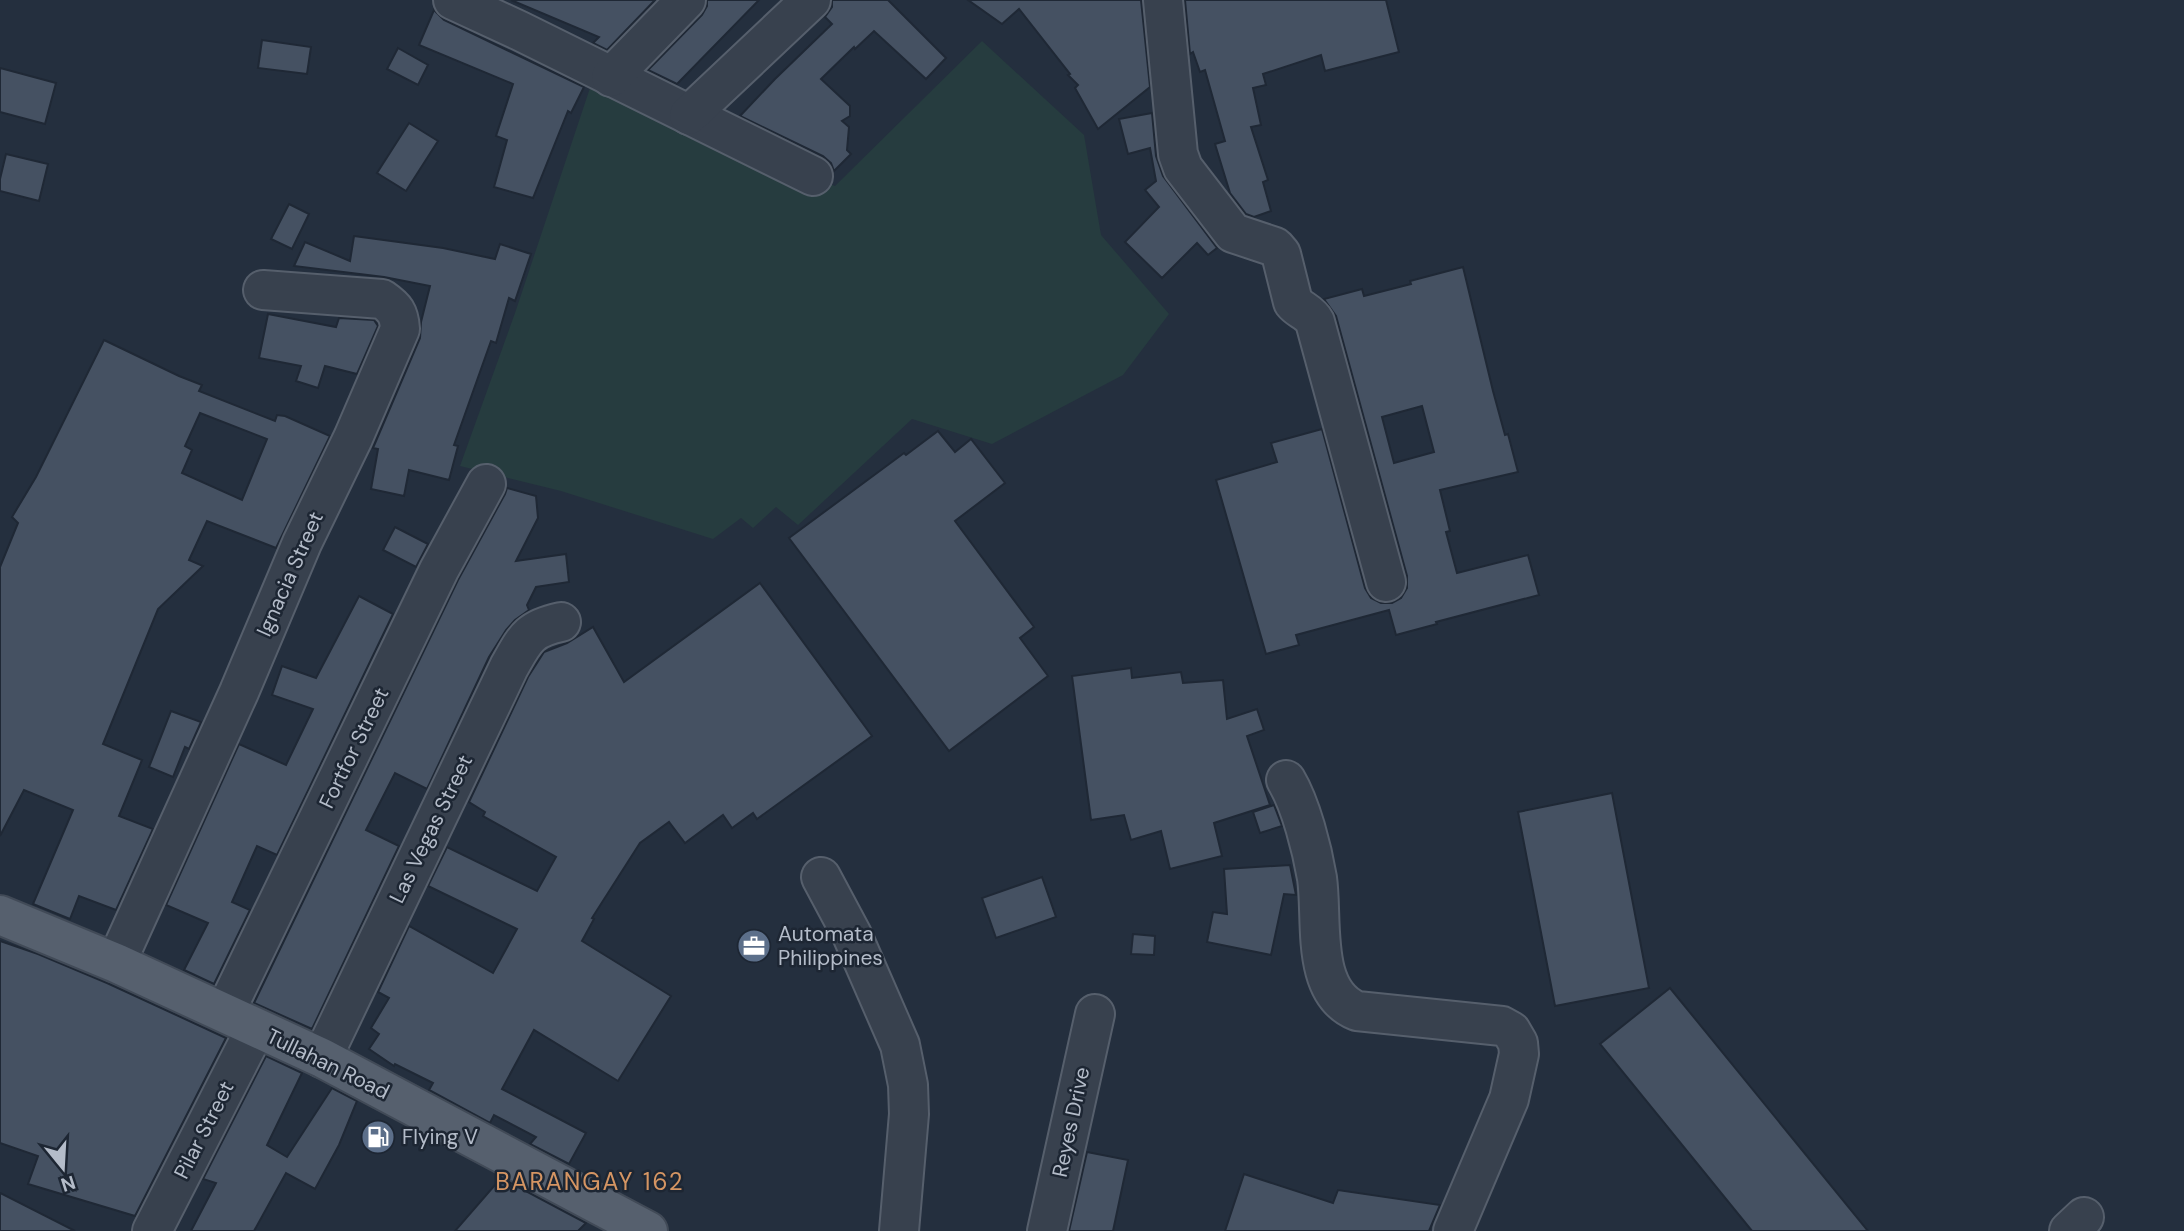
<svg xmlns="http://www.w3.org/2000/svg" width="2184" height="1231" viewBox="0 0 2184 1231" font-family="'DM Sans',sans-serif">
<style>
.green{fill:#263c3f}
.building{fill:#455162;stroke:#1f2835;stroke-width:2;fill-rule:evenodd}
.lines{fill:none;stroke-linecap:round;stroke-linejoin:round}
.minor-casing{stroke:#565f6c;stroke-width:42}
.major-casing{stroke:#414a57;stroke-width:42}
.minor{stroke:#38414e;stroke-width:38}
.major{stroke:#56606e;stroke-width:38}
.labels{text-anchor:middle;stroke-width:5;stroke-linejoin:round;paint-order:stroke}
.street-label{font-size:21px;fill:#b4bcc9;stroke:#1d2633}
.poi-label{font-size:21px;fill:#b4bcc9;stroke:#1d2633;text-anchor:start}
.quarter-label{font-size:24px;letter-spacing:2px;fill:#d59563;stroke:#1d2633}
</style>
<rect width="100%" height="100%" fill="#242f3e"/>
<path class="green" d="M 982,41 L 1084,135 L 1101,235 L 1169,314 L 1123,375 L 992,444 L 912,419 L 798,525 L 776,507 L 753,528 L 741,518 L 713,539 L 561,491 L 460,466 L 515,313 L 594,76 L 777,163 L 835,186 Z"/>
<g class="building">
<path d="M 511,0 L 655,0 L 607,50 L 593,43 L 599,37 Z"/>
<path d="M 707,0 L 759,0 L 677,84 L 648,70 L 702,15 L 707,6 Z"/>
<path d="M 832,0 L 888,0 L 946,58 L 926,79 L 874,31 L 855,49 L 854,47 L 821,79 L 850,106 L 850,116 L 842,121 L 849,127 L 847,150 L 851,154 L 834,171 L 831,163 L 823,156 L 740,116 L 775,79 L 832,24 L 825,17 L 832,7 Z"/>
<path d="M 968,0 L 1141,0 L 1150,87 L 1098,129 L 1075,88 L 1078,85 L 1068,75 L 1070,74 L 1019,9 L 1002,24 Z"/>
<path d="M 1185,0 L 1386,0 L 1399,52 L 1325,71 L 1321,55 L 1263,74 L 1266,85 L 1253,88 L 1261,125 L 1251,127 L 1268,180 L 1263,182 L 1271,211 L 1254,217 L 1246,214 L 1230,193 L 1215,144 L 1225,141 L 1205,70 L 1200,72 L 1193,52 L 1190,54 Z"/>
<path d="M 434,10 L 444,20 L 584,87 L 571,113 L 568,111 L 533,198 L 494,187 L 507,140 L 496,136 L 513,84 L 419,45 Z"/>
<path d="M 262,40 L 311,47 L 307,74 L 258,68 Z"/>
<path d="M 398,48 L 428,65 L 418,85 L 387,69 Z"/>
<path d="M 0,68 L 56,83 L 45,124 L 0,112 Z"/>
<path d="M 1152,113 L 1156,156 L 1163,176 L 1217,248 L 1208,255 L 1197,243 L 1162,278 L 1125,242 L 1159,207 L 1145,190 L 1156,181 L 1150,148 L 1128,154 L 1119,119 Z"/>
<path d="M 409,123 L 438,141 L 406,191 L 377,173 Z"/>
<path d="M 6,154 L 48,164 L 39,201 L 0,191 L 0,179 Z"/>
<path d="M 289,204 L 309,214 L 292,249 L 271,239 Z"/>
<path d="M 354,236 L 443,248 L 495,259 L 500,244 L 531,254 L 515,301 L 509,298 L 496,343 L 491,341 L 454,445 L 458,446 L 449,480 L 409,470 L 404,496 L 371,489 L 378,449 L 373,448 L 420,338 L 421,322 L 430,286 L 384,277 L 294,266 L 305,242 L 350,261 Z"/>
<path d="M 1463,267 L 1493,391 L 1505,435 L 1508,434 L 1518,472 L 1440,490 L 1450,531 L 1446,532 L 1457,573 L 1528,555 L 1539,595 L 1436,622 L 1437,624 L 1396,635 L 1389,610 L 1296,635 L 1299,645 L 1266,654 L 1216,480 L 1277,462 L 1271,443 L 1322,429 L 1365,588 L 1371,598 L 1381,603 L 1392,603 L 1401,598 L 1407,588 L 1407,576 L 1336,316 L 1324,299 L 1362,289 L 1364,296 L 1411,284 L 1410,281 ZM 1422,406 L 1434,452 L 1394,463 L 1382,417 Z"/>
<path d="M 268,314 L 336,327 L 339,318 L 374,320 L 378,326 L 357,374 L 325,366 L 318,388 L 296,381 L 301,366 L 259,358 Z"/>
<path d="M 104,340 L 179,376 L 202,385 L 199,391 L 275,421 L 277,415 L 285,416 L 330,436 L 276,548 L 207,521 L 189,560 L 203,566 L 158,609 L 103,744 L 142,760 L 119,816 L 153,829 L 116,910 L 79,896 L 70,919 L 33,904 L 73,810 L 24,790 L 0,836 L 0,567 L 18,523 L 12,517 L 36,477 ZM 200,413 L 267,439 L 242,500 L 182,473 L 192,450 L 185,446 Z"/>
<path d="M 938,431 L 955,452 L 971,439 L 1005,483 L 955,521 L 1034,627 L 1020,638 L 1048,676 L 949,751 L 789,538 L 904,453 L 906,455 Z"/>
<path d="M 507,488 L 536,496 L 538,518 L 516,561 L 566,554 L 569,582 L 536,587 L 527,605 L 529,610 L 515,620 L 506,630 L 489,657 L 427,789 L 395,773 L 366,830 L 399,846 L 312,1029 L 254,1003 L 458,580 L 505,494 Z"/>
<path d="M 395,527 L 428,544 L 416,567 L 383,550 Z"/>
<path d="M 760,583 L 872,736 L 757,819 L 753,813 L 732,828 L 723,815 L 685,843 L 669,822 L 640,843 L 592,918 L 594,919 L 582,941 L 671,996 L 618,1081 L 534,1030 L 502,1089 L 586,1133 L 569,1164 L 530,1144 L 536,1137 L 494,1115 L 490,1123 L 429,1090 L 433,1083 L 395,1064 L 394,1066 L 369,1049 L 379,1034 L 371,1028 L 389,998 L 378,992 L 409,926 L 493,973 L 517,929 L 428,886 L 447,847 L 537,891 L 556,857 L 483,816 L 485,812 L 469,802 L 528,677 L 544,652 L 567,643 L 593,627 L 624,682 Z"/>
<path d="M 359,596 L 393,614 L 277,855 L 257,846 L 232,902 L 250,910 L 214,984 L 184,970 L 208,923 L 166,905 L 239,744 L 286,765 L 313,709 L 272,695 L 282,666 L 316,678 Z"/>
<path d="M 1131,668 L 1132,678 L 1181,672 L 1183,683 L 1223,680 L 1227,719 L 1257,709 L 1264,730 L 1247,736 L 1270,805 L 1214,823 L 1222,856 L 1170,869 L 1161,831 L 1131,840 L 1124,815 L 1091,820 L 1072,676 Z"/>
<path d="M 171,711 L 201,722 L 189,749 L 185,747 L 173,777 L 149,767 Z"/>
<path d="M 1612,793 L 1649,988 L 1555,1006 L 1518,812 Z"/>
<path d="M 1274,805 L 1282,826 L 1260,833 L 1253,812 Z"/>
<path d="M 1290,865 L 1296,895 L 1284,894 L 1271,955 L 1207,942 L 1213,912 L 1227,914 L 1224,869 Z"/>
<path d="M 1042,877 L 1056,917 L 996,938 L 982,898 Z"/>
<path d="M 1133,934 L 1155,936 L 1154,955 L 1131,954 Z"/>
<path d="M 0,941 L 38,954 L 107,983 L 226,1038 L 135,1216 L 28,1184 L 38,1156 L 0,1143 Z"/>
<path d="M 1670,988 L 1868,1231 L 1752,1231 L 1600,1044 Z"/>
<path d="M 266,1056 L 302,1073 L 267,1145 L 287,1157 L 332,1088 L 357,1101 L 339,1145 L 315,1189 L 286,1173 L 254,1231 L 191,1231 L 216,1183 L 203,1179 Z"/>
<path d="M 1087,1152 L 1128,1160 L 1113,1231 L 1069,1231 Z"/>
<path d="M 1244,1174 L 1333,1203 L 1338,1190 L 1440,1205 L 1429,1231 L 1225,1231 Z"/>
<path d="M 501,1178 L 586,1223 L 578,1231 L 455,1231 Z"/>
<path d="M 0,1193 L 75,1231 L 0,1231 Z"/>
</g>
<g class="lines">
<defs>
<g id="minor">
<path d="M 453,0 L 520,31 L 813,176"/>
<path d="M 1163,0 L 1178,154 L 1183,168 L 1233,233 L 1275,247 L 1281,254 L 1293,302 C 1299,310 1310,312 1315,322 L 1386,582"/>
<path d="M 611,77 L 686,0"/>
<path d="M 689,115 L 811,0"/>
<path d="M 1286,780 C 1301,805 1312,849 1317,878 C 1323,919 1310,992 1357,1011 L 1502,1026 L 1511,1031 L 1518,1043 L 1519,1054 L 1509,1099 L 1453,1231"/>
<path d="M 821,877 L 852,935 L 900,1045 L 908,1085 L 909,1114 L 899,1231"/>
<path d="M 116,963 L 239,692 L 302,543 L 353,438 L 400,329 C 399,313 395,308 382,299 L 263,290"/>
<path d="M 225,1012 L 439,570 L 486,484"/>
<path d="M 322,1058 L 509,667 C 525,639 528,629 561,622"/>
<path d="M 152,1231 L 256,1028"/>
<path d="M 1047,1231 L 1095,1014"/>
<path d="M 2069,1231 L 2084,1217"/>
</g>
<path id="major" d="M 0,915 L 116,963 L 322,1058 L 648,1231"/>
</defs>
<use href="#minor" class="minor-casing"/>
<use href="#major" class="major-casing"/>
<use href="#minor" class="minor"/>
<use href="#major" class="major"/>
</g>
<defs>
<symbol id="office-disc" viewBox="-11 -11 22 22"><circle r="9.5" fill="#5c6f8a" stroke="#1d2633"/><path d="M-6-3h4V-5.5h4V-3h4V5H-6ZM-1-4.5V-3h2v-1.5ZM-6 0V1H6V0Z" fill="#fff"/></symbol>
<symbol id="fuel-disc" viewBox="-11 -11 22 22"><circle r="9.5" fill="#5c6f8a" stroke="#1d2633"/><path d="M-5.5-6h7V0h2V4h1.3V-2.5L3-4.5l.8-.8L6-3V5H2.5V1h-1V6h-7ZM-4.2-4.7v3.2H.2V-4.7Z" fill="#fff"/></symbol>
</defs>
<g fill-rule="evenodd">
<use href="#office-disc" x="735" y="927" width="38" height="38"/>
<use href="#fuel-disc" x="359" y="1118" width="38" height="38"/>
</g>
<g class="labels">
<g class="street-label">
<text transform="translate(290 574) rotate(-66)" y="7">Ignacia Street</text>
<text transform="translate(354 748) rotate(-64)" y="7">Fortfor Street</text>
<text transform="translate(431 829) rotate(-64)" y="7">Las Vegas Street</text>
<text transform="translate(328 1064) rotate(26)" y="7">Tullahan Road</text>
<text transform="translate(1071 1122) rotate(-78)" y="7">Reyes Drive</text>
<text transform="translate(204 1130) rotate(-63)" y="7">Pilar Street</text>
</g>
<g class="poi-label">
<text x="778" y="941">Automata<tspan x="778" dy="24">Philippines</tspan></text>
<text x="402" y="1144">Flying V</text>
</g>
<g class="quarter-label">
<text x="590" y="1190">BARANGAY 162</text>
</g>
</g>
<g transform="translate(63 1168) rotate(162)" stroke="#1d2633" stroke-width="5" paint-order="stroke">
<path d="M0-5L12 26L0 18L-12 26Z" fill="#b4bcc9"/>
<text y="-10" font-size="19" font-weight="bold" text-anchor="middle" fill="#b4bcc9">N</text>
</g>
</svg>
